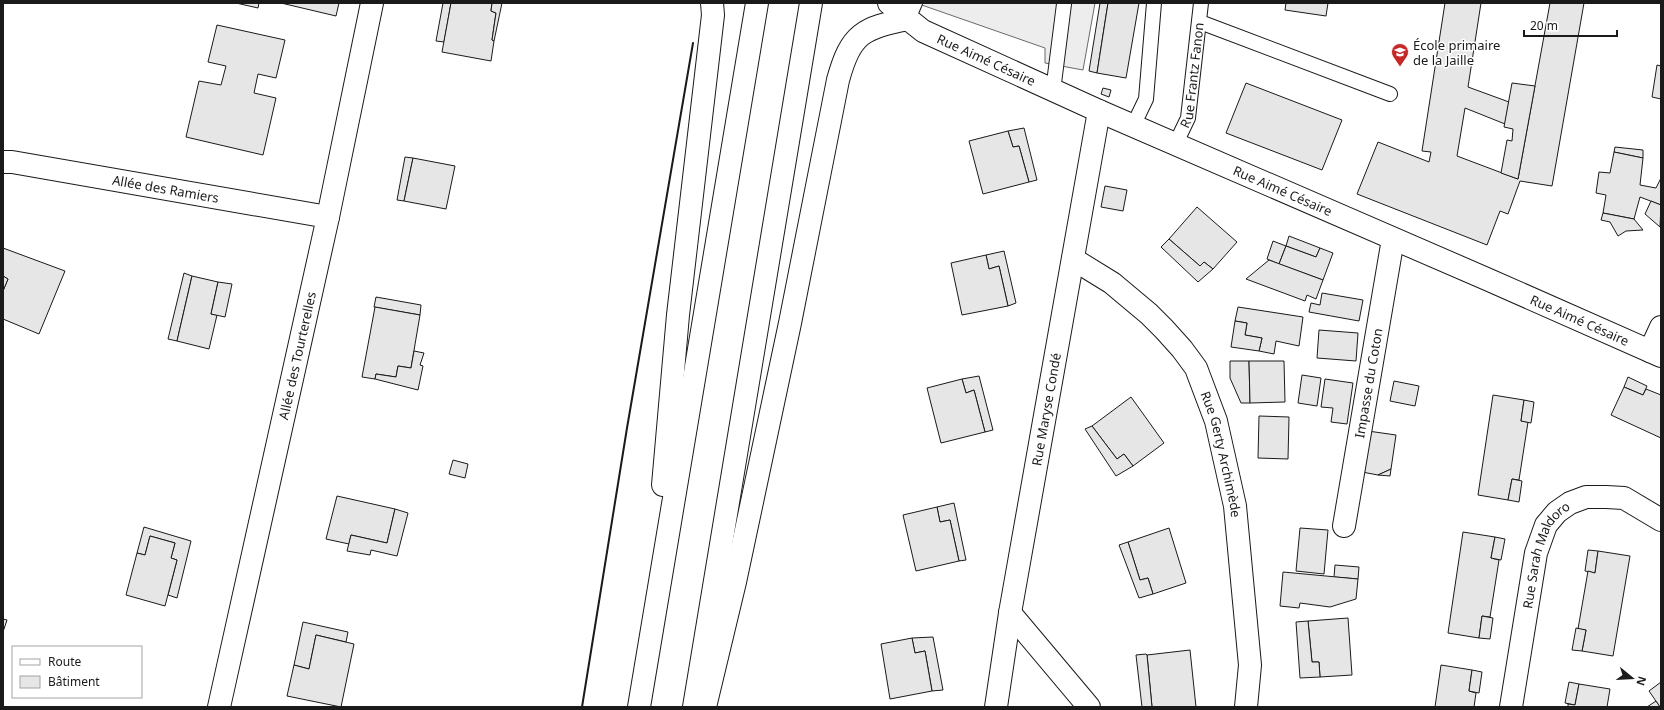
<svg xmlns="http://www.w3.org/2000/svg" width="1664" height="710" viewBox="0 0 1664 710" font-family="'Noto Sans',sans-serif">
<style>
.parking{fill:#ededed;stroke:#6a6a6a}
.building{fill:#e6e6e6;stroke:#1a1a1a}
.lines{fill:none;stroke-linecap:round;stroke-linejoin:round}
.lane-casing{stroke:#1a1a1a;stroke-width:16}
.street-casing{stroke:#1a1a1a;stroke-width:24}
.highway-casing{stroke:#1a1a1a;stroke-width:24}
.lane{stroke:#fff;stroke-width:14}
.street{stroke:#fff;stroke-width:22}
.highway{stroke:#fff;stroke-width:22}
.wall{stroke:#1a1a1a;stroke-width:2}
.labels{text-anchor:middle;stroke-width:3;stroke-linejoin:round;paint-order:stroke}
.poi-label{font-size:13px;fill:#1a1a1a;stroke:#fff;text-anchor:start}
.street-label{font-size:13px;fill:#1a1a1a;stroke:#fff}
</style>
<rect width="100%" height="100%" fill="#fff"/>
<path class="parking" d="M 916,3 L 1095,3 L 1083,70 L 1045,63 L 1045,48 Z"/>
<g class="building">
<path d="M 236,3 L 259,3 L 258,8 Z"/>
<path d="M 281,3 L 339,3 L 336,16 Z"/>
<path d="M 443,3 L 457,3 L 456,4 L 451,3 L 444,42 L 436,41 Z"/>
<path d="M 451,3 L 492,3 L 491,11 L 496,13 L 492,40 L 494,41 L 491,61 L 442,52 Z"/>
<path d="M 492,3 L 502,3 L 494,41 L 492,40 L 496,13 L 491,11 Z"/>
<path d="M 1100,3 L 1108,3 L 1097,73 L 1089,71 Z"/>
<path d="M 1108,3 L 1139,3 L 1126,78 L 1097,73 Z"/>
<path d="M 1286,3 L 1328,3 L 1326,16 L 1285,10 Z"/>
<path d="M 1445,3 L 1481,3 L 1468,87 L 1509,102 L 1505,124 L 1465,108 L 1457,156 L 1518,179 L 1550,3 L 1584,3 L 1552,186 L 1520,181 L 1508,214 L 1500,211 L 1487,245 L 1357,194 L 1378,142 L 1429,162 L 1431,152 L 1422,151 Z"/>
<path d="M 217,25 L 285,40 L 276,78 L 258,74 L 254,93 L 276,98 L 263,155 L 186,137 L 199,81 L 221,85 L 226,66 L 208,62 Z"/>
<path d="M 1657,65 L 1661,66 L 1661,99 L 1652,97 Z"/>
<path d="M 1246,83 L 1342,120 L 1322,170 L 1226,133 Z"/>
<path d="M 1512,83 L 1535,86 L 1518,179 L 1501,173 L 1507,140 L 1512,141 L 1513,129 L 1504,127 Z"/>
<path d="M 1103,88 L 1111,90 L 1109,97 L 1101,94 Z"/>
<path d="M 1024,128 L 1037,180 L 1029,182 L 1019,146 L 1013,147 L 1008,131 Z"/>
<path d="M 1008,131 L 1013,147 L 1019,146 L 1029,182 L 983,194 L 969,141 Z"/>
<path d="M 1615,147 L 1643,150 L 1643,158 L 1614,152 Z"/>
<path d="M 1614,152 L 1643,158 L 1640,185 L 1656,188 L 1661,178 L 1661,205 L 1640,197 L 1634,219 L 1603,213 L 1606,195 L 1596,193 L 1599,172 L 1610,173 Z"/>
<path d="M 405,157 L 413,158 L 404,201 L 397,200 Z"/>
<path d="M 413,158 L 455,166 L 446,209 L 404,201 Z"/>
<path d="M 1105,186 L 1127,190 L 1123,211 L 1101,207 Z"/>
<path d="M 1651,201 L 1661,205 L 1660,227 L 1645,214 Z"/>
<path d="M 1197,207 L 1237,242 L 1213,269 L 1204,262 L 1200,266 L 1169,239 Z"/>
<path d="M 1603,213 L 1634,219 L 1643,230 L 1626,231 L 1618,236 L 1610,222 L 1601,220 Z"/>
<path d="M 1289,236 L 1320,248 L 1316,257 L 1286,246 Z"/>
<path d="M 1169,239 L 1200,266 L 1204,262 L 1213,269 L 1198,282 L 1161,247 Z"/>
<path d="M 1273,241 L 1286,246 L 1279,264 L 1267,259 Z"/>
<path d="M 1286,246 L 1316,257 L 1320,248 L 1333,253 L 1323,280 L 1279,264 Z"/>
<path d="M 3,248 L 65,271 L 39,334 L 3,319 L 3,291 L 8,279 L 3,276 Z"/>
<path d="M 1004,251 L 1016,303 L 1008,306 L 999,266 L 989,269 L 986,255 Z"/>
<path d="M 986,255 L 989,269 L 999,266 L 1008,306 L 962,315 L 951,263 Z"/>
<path d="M 1269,260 L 1323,280 L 1316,299 L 1307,295 L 1305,301 L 1246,279 Z"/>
<path d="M 184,273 L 192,276 L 177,341 L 168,339 Z"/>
<path d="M 3,276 L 8,279 L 3,291 Z"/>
<path d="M 192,276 L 218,282 L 211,314 L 217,315 L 209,349 L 177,341 Z"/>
<path d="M 218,282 L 232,284 L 225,317 L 211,314 Z"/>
<path d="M 1322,293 L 1363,300 L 1359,321 L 1309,312 L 1311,303 L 1320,305 Z"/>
<path d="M 376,297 L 421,305 L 420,315 L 374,307 Z"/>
<path d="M 375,307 L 420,315 L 411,368 L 398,366 L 396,377 L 376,374 L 375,379 L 362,377 Z"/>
<path d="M 1238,307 L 1303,317 L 1299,346 L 1276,341 L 1274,354 L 1259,351 L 1262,338 L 1245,335 L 1247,323 L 1235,321 Z"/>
<path d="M 1235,321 L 1247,323 L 1245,335 L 1262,338 L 1259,351 L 1231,347 Z"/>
<path d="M 1319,330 L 1358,333 L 1356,361 L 1317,358 Z"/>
<path d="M 414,351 L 424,353 L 420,365 L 423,366 L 418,390 L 375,379 L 376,374 L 396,377 L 398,366 L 411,368 Z"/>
<path d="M 1230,361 L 1249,361 L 1250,403 L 1241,403 L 1230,378 Z"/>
<path d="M 1249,361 L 1284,361 L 1285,402 L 1250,403 Z"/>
<path d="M 1302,375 L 1321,378 L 1317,406 L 1298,403 Z"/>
<path d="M 979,376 L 993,430 L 985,432 L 974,390 L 966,393 L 962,379 Z"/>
<path d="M 1628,377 L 1647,386 L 1643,395 L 1624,387 Z"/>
<path d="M 962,379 L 966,393 L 974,390 L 985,432 L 941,443 L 927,388 Z"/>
<path d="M 1325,379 L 1353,383 L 1347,424 L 1331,422 L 1333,408 L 1321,407 Z"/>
<path d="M 1394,381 L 1419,386 L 1415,406 L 1390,401 Z"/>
<path d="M 1624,387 L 1643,395 L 1646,389 L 1661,395 L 1661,438 L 1611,415 Z"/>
<path d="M 1493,395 L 1524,400 L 1521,421 L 1528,422 L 1519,480 L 1512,479 L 1508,500 L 1478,495 Z"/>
<path d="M 1131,397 L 1164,443 L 1133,466 L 1124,454 L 1117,459 L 1092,426 Z"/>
<path d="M 1524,400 L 1534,402 L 1531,423 L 1521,421 Z"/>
<path d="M 1259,416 L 1289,417 L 1288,459 L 1258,458 Z"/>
<path d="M 1092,426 L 1117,459 L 1124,454 L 1133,466 L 1116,476 L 1085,429 Z"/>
<path d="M 1368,431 L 1396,435 L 1391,469 L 1378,475 L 1362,472 Z"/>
<path d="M 453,460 L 468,464 L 465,478 L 449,474 Z"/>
<path d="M 1391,469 L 1390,476 L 1378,475 Z"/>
<path d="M 1512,479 L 1522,481 L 1519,502 L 1508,500 Z"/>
<path d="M 337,496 L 395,509 L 387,543 L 351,535 L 349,544 L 326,539 Z"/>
<path d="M 954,503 L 966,560 L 959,561 L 950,520 L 940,522 L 937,507 Z"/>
<path d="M 937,507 L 940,522 L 950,520 L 959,561 L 916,571 L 903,515 Z"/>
<path d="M 395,509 L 408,513 L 397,556 L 371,550 L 370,555 L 347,551 L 351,535 L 387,543 Z"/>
<path d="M 144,527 L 191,541 L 177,598 L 168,595 L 177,560 L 171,558 L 175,543 L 150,536 L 145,555 L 137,553 Z"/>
<path d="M 1169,528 L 1186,583 L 1153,594 L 1148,578 L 1140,580 L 1128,542 Z"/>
<path d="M 1300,528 L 1328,530 L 1324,574 L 1296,571 Z"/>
<path d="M 1463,532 L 1495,537 L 1491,558 L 1499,560 L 1490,617 L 1482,616 L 1479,638 L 1448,633 Z"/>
<path d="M 150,536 L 175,543 L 171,558 L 177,560 L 165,606 L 126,595 L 137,553 L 145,555 Z"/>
<path d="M 1495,537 L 1505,539 L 1501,560 L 1491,558 Z"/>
<path d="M 1128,542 L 1140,580 L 1148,578 L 1153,594 L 1139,598 L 1119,545 Z"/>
<path d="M 1588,550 L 1598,551 L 1595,573 L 1585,571 Z"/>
<path d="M 1598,551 L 1630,556 L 1613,656 L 1582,651 L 1586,630 L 1578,629 L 1588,571 L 1595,573 Z"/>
<path d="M 1335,565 L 1359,567 L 1358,579 L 1334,577 Z"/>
<path d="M 1283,572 L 1358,579 L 1356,599 L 1330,607 L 1300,603 L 1299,608 L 1280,606 Z"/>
<path d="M 1482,616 L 1493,618 L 1490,639 L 1479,638 Z"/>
<path d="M 1348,618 L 1352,675 L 1320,677 L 1319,662 L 1312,662 L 1308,621 Z"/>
<path d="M 3,619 L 7,620 L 3,632 Z"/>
<path d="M 1308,621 L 1312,662 L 1319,662 L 1320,677 L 1300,678 L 1296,622 Z"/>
<path d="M 303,622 L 348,632 L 346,642 L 316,635 L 309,669 L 294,665 Z"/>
<path d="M 1576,628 L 1586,630 L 1582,651 L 1572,650 Z"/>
<path d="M 316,635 L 354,644 L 341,707 L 287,696 L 294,665 L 309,669 Z"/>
<path d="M 933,637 L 943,690 L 932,691 L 925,651 L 915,653 L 912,638 Z"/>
<path d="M 912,638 L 915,653 L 925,651 L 932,691 L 890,699 L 881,644 Z"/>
<path d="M 1190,650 L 1196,707 L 1152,707 L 1147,655 Z"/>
<path d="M 1146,654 L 1147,655 L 1152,707 L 1142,707 L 1136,655 Z"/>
<path d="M 1441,665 L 1472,670 L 1469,691 L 1476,693 L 1474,707 L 1435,707 Z"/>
<path d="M 1472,670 L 1482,672 L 1479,693 L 1469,691 Z"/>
<path d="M 1569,682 L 1579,684 L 1575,705 L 1565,703 Z"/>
<path d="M 1661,682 L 1661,707 L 1660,707 L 1649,691 Z"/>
<path d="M 1579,684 L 1610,689 L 1607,707 L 1568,707 L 1568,704 L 1575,705 Z"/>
<path d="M 1656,701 L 1660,707 L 1647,707 Z"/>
</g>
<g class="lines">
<defs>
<g id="lane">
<path d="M 908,19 L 915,3"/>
<path d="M 1200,22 L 1390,94"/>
<path d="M 1053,91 L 1064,4"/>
<path d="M 1133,126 L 1146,99 L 1154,3"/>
<path id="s1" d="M 1175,145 L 1188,118 L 1201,3"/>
</g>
<g id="street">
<path id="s2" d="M 3,162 L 12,162 L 328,217"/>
<path id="s3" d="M 1073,259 L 1112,283 L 1149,314 L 1164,329 L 1182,349 L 1196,368 L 1216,421 L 1235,506 L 1250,665 L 1246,707"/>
<path d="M 1650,351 L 1661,327"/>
<path id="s4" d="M 1344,526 L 1393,239"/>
<path d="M 1010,613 L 1089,707"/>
<path id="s5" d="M 219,707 L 328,217 L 372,3"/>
<path id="s6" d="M 705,707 L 735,582 L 790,323 L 838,80 C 851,33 863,28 908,19 L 923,31 L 1099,111 L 1489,280 L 1661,356"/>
<path id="s7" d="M 996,707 L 1010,613 L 1099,111"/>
<path id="s8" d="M 1511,707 L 1536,553 L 1546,525 L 1557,512 L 1570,503 L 1586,497 L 1606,497 L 1624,498 L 1661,520"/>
</g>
<g id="highway">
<path d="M 889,3 L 908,19"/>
<path d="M 663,485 L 678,315 L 713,15 L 712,3"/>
<path d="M 639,707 L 757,3"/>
<path d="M 694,707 L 811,3"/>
</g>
</defs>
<use href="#lane" class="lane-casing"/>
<use href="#street" class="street-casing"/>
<use href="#highway" class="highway-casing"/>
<use href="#lane" class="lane"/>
<use href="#street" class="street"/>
<use href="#highway" class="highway"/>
<path class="wall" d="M 582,707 L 627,428 L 693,43"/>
</g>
<defs>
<symbol id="school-pin" viewBox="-11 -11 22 30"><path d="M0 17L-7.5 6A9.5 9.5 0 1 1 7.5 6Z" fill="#c62828" stroke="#fff"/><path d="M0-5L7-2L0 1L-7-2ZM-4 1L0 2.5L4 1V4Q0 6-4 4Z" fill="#fff"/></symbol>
</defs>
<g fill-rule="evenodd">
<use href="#school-pin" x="1390" y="42" width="20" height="27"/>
</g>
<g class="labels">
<g class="poi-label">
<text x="1413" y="50">École primaire<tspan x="1413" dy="15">de la Jaille</tspan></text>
</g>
<g class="street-label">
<text dy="5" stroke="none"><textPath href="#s6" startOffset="831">Rue Aimé Césaire</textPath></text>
<text dy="5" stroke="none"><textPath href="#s1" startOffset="73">Rue Frantz Fanon</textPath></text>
<text dy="5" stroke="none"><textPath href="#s2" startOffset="165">Allée des Ramiers</textPath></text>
<text dy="5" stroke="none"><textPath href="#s6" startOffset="1155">Rue Aimé Césaire</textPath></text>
<text dy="5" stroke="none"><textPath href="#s6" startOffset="1479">Rue Aimé Césaire</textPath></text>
<text dy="5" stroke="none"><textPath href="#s5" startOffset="360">Allée des Tourterelles</textPath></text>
<text dy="5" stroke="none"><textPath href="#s4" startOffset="145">Impasse du Coton</textPath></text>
<text dy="5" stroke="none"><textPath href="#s7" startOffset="302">Rue Maryse Condé</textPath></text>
<text dy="5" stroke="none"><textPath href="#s3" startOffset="256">Rue Gerty Archimède</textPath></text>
<text dy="5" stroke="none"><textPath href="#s8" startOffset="158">Rue Sarah Maldoro</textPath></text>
</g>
</g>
<rect width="1664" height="710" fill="none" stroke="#1a1a1a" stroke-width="8"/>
<rect x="12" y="646" width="130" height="52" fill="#ffffff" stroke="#a3a3a3"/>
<rect x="20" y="659" width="20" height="6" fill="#ffffff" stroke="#a3a3a3"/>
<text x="48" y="666" font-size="12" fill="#1a1a1a">Route</text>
<rect x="20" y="676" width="20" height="12" fill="#e6e6e6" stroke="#a3a3a3"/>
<text x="48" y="686" font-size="12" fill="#1a1a1a">Bâtiment</text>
<g transform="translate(1632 678) rotate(108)" stroke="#ffffff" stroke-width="3" paint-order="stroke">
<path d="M0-3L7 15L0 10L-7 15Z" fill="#1a1a1a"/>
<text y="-6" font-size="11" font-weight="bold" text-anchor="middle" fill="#1a1a1a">N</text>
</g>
<path d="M1524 30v6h93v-6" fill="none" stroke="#1a1a1a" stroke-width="2"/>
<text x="1530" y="30" font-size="12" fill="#1a1a1a" stroke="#ffffff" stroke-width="3" paint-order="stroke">20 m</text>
</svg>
